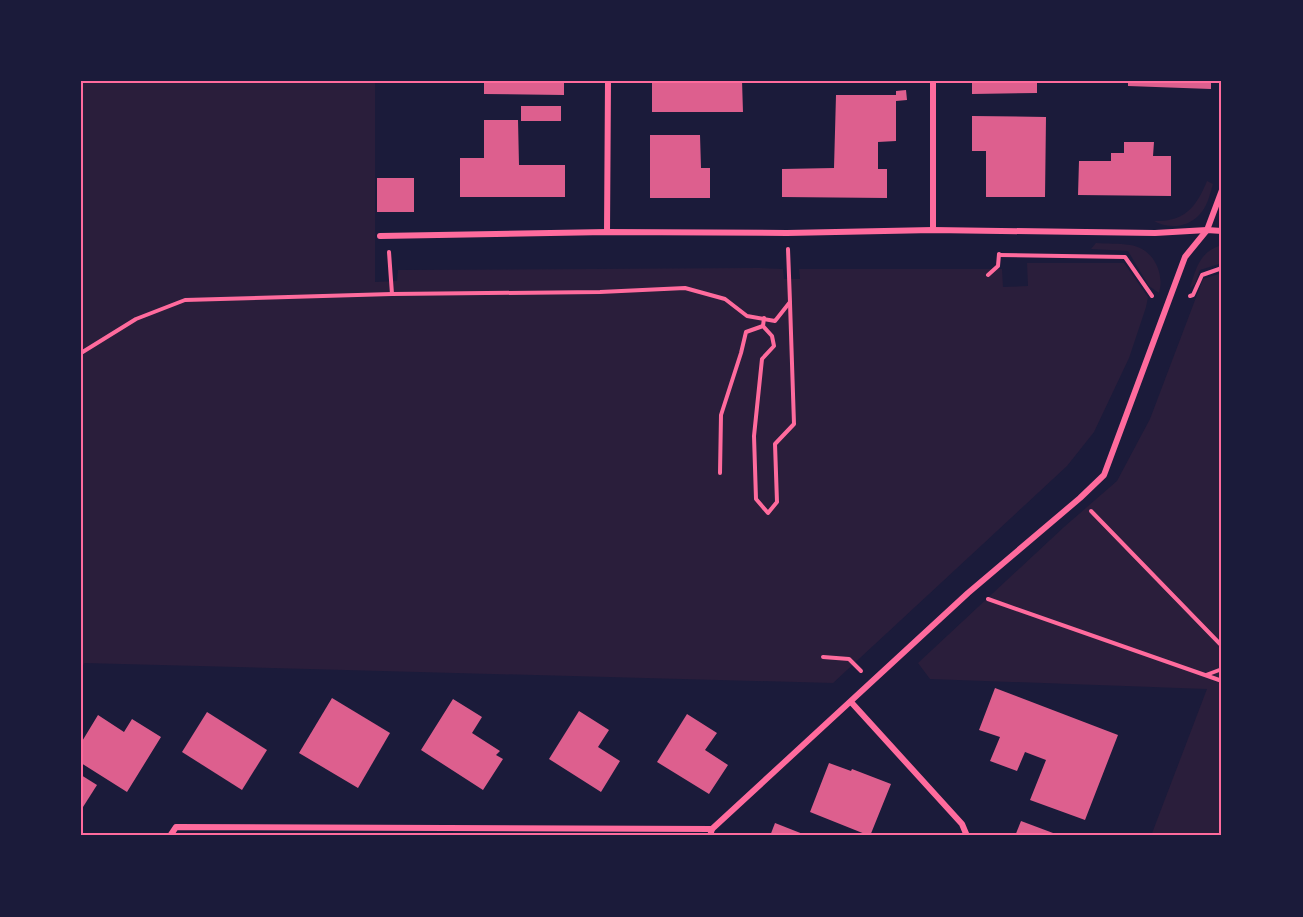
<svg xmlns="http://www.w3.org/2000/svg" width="1303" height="917" viewBox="0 0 1303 917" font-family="'Noto Sans',sans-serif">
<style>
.green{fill:#2a1e3b}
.building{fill:#dd5f8e}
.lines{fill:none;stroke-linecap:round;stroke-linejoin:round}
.path{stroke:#ff6b9d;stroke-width:4}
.minor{stroke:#ff6b9d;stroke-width:6}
.neatline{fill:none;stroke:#ff6b9d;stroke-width:2}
</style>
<rect width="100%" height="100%" fill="#1b1b3a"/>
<g class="green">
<path d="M 81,81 L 375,81 L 375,282 L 397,281 L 398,270 L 759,268 L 783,269 L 784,279 L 800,279 L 799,269 L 1002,269 L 1003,287 L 1028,286 L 1027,263 L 1124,263 L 1148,297 L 1146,307 L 1129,358 L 1094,432 L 1067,466 L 833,683 L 84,663 L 81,671 Z"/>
<path d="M 1207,181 L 1213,184 C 1210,194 1207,208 1199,215 C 1187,228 1168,229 1154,221 C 1184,222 1196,208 1207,181 Z"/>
<path d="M 1096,243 C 1107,244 1119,243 1130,245 C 1153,248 1165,273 1159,293 L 1149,286 L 1128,251 L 1091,249 Z"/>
<path d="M 1222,245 L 1222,263 L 1200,270 L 1195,284 L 1190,288 C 1196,268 1200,251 1222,245 Z"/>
<path d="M 1222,273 L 1222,836 L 1151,836 L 1207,689 L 930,679 L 918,663 L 1064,527 L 1117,481 L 1150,419 L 1203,279 Z"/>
</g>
<g class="building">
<path d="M 484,81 L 564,81 L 564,95 L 484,94 Z"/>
<path d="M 652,81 L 742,81 L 743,112 L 652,112 Z"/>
<path d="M 972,81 L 1037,81 L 1037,93 L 972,94 Z"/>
<path d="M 1128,81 L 1211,81 L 1211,89 L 1128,86 Z"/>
<path d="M 906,90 L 907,100 L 896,101 L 896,141 L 878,142 L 878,169 L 887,169 L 887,198 L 782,197 L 782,169 L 834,168 L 836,95 L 896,95 L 896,91 Z"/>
<rect x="521" y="106" width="40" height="15"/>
<path d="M 972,116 L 1046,117 L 1045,197 L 986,197 L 986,151 L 972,151 Z"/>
<path d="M 484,120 L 518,120 L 519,165 L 565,165 L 565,197 L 460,197 L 460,158 L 484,158 Z"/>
<path d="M 650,135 L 700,135 L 701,168 L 710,168 L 710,198 L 650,198 Z"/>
<path d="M 1124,142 L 1154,142 L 1153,156 L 1171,156 L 1171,196 L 1078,195 L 1079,161 L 1111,161 L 1111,153 L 1124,153 Z"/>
<rect x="377" y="178" width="37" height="34"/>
<path d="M 995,688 L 1118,735 L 1085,820 L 1030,800 L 1046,760 L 1025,752 L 1017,771 L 990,761 L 1000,737 L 979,730 Z"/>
<path d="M 332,698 L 390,733 L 358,788 L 299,753 Z"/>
<path d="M 453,699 L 482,717 L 472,733 L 500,751 L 496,755 L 503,759 L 483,790 L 421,750 Z"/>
<path d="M 579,711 L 609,730 L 598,747 L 620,761 L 601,792 L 549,759 Z"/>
<path d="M 207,712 L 267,750 L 242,790 L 182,752 Z"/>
<path d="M 687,714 L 717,733 L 705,750 L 728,765 L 709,794 L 657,762 Z"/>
<path d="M 98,715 L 124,732 L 132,719 L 161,737 L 127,792 L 81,763 L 81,743 Z"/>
<path d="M 829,763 L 851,771 L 852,769 L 891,784 L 870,836 L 810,812 Z"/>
<path d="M 81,775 L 97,785 L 83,807 L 81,806 Z"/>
<path d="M 1021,821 L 1061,836 L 1015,836 Z"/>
<path d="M 775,823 L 808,836 L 770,836 Z"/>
</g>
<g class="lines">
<g class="path">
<path d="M 389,252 L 392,294"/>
<path d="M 999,255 L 1125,257 L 1152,296"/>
<path d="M 988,275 L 998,266 L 999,254"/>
<path d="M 1190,296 L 1193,295 L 1202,275 L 1222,268"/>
<path d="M 764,318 L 763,326 L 772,336 L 774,346 L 762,359 L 754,436 L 756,499 L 768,513 L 777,502 L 775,444 L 794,424 L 790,303"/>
<path d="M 81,353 L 136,319 L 185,300 L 392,294 L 600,292 L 685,288 L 725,299 L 747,316 L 775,321 L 790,302 L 788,249"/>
<path d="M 720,473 L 721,415 L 741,353 L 746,332 L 763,326"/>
<path d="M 1091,511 L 1222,646"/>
<path d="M 988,599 L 1222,681"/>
<path d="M 823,657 L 849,659 L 861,671"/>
<path d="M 1206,675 L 1222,669"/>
</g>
<g class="minor">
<path d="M 933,230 L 933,81"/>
<path d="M 607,232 L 608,81"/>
<path d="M 380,236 L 607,232 L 787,233 L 933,230 L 1155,233 L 1207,230 L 1222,231"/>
<path d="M 851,702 L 962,824 L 967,836"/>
<path d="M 170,836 L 176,827 L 712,829"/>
<path d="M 710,836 L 712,829 L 968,593 L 1080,498 L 1104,475 L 1185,257 L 1207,230 L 1222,190"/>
</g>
</g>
<rect width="1303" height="917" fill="none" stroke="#1b1b3a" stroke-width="165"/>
<rect x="82" y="82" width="1138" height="752" class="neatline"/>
</svg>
